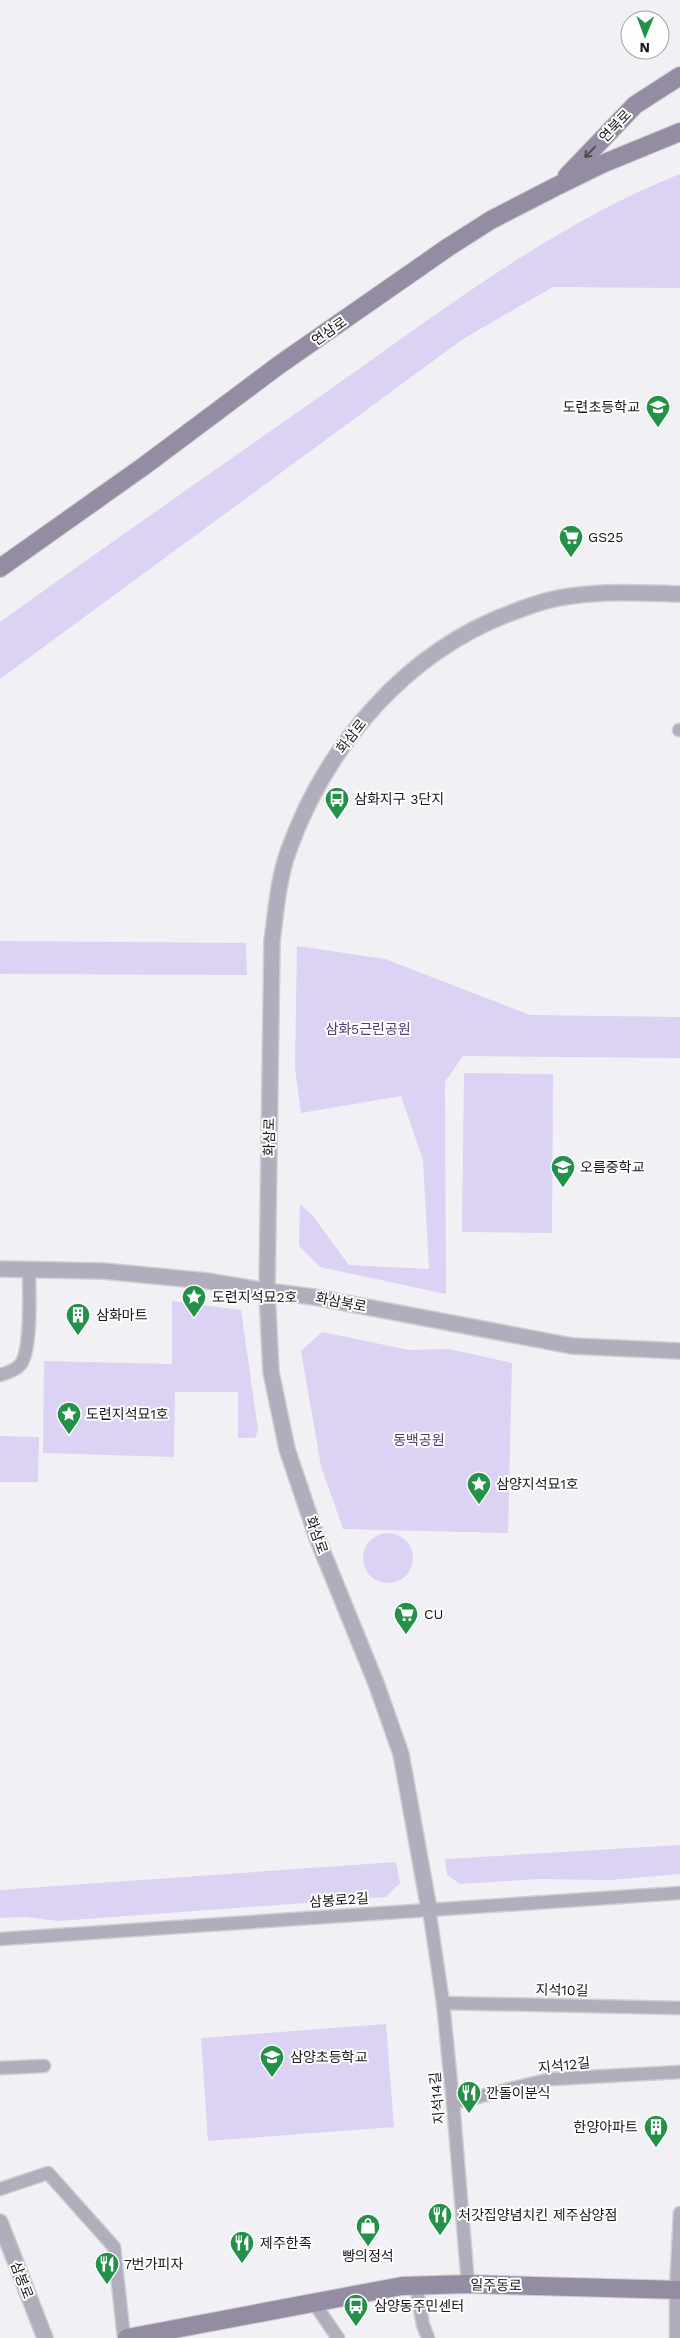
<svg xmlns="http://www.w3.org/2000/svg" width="680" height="2338" viewBox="0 0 680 2338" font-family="'Work Sans','Noto Sans KR',sans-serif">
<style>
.green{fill:#dcd2f4}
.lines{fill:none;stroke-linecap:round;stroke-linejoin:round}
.minor-casing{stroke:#cecdd1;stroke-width:15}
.tertiary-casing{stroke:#cecdd1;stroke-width:18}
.secondary-casing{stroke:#cecdd1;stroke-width:20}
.minor{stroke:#b2adbd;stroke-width:12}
.tertiary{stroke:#b2adbd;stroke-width:15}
.secondary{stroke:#938ca3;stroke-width:18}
.oneway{stroke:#4f4c57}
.labels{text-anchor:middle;stroke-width:4;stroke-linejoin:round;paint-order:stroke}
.street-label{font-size:14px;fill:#181819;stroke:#fefeff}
.poi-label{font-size:14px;fill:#181819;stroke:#fefeff;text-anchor:start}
.park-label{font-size:14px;fill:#503f6f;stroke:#fefeff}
</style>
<rect width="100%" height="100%" fill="#f1f0f4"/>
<g class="green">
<path d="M 680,174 L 680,288 L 553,287 L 463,339 L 0,679 L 0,622 C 113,541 228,461 342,381 C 449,305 557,223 680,174 Z"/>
<path d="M 0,941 L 246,943 L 247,975 L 0,974 Z"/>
<path d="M 297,946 L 385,959 L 530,1015 L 680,1017 L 680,1058 L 463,1056 L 445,1082 L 446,1294 L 320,1267 L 299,1246 L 300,1204 L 312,1215 L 349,1265 L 429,1269 L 423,1160 L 401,1096 L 301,1113 L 295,1068 Z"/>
<path d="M 464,1073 L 553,1074 L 552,1233 L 462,1232 Z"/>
<path d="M 172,1301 L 241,1310 L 258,1430 L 255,1438 L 238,1438 L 238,1392 L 175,1392 L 174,1457 L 43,1453 L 44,1361 L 172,1364 Z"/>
<path d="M 322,1332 L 409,1350 L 449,1349 L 512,1363 L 508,1533 L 343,1529 L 321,1466 L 301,1351 Z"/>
<path d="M 0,1436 L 39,1437 L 38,1482 L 0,1482 Z"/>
<circle cx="388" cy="1558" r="25"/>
<path d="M 680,1845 L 680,1874 L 610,1880 L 538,1879 L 460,1884 L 447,1875 L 445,1859 Z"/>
<path d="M 396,1862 L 400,1883 L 386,1897 L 59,1921 L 25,1917 L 0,1918 L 0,1890 Z"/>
<path d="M 386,2024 L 394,2127 L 208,2141 L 201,2038 Z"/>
</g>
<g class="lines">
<defs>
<g id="minor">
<path d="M 679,730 L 680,730"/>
<path d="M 0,1375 C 7,1373 16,1370 21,1364 C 32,1348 29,1291 29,1269"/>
<path d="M 429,1909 L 443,2003 L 453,2103 L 468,2284"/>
<path d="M 0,1939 L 680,1893"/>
<path d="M 443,2003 L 680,2008"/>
<path d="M 0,2068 L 44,2066"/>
<path d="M 453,2103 L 551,2079 L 680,2072"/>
<path d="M 0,2189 L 48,2173 L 114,2247 L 124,2338"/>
<path d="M 416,2285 L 423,2325 L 428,2338"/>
<path d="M 314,2303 L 338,2338"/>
<path d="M 676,2338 L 676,2290 L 680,2213"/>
</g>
<g id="tertiary">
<path d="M 0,1269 L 103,1271 L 208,1281 L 267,1291 L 314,1297 L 572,1346 L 680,1351"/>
<path d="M 429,1909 L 401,1754 L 376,1683 L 317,1538 L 287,1449 L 271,1372 L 267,1291 L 272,941 C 276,911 278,881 288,852 C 326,745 407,650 516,611 C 534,604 552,598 571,596 C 607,591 643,593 680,594"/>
<path d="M 0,2222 L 45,2338"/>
</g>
<g id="secondary">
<path d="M 567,176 L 635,105 L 680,76"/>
<path d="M 0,568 L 144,466 L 279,365 L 447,248 L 491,220 L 557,186 L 602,164 L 680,132"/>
<path d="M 127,2338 L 402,2286 L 468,2284 L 680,2290"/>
</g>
</defs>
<use href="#minor" class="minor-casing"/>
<use href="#tertiary" class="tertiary-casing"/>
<use href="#secondary" class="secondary-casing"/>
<use href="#minor" class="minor"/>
<use href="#tertiary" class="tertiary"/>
<use href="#secondary" class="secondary"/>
</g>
<defs><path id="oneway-shaft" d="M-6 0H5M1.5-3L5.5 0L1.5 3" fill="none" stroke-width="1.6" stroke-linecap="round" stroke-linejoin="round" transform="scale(1.25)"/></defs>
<use class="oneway" href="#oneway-shaft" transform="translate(590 152) rotate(134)"/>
<defs>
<symbol id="school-pin" viewBox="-11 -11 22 30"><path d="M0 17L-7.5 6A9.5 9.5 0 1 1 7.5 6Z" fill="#259048" stroke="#fefeff"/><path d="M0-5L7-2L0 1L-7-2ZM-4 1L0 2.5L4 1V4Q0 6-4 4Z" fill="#fff"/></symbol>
<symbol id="supermarket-pin" viewBox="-11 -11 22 30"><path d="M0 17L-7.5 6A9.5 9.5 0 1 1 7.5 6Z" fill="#259048" stroke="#fefeff"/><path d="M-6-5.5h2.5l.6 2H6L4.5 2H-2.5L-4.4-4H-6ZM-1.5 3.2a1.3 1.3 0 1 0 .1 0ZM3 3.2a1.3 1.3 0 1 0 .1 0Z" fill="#fff"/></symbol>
<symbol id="bus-pin" viewBox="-11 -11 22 30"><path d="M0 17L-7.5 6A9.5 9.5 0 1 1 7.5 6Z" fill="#259048" stroke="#fefeff"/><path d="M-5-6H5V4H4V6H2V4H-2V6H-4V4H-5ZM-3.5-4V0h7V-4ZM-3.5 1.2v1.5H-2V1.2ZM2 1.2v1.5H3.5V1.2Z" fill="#fff"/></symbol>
<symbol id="sight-pin" viewBox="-11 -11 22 30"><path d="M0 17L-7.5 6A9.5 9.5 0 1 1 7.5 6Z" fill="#259048" stroke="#fefeff"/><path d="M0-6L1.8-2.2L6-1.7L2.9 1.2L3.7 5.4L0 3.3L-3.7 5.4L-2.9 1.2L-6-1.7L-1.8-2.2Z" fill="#fff"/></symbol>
<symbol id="building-pin" viewBox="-11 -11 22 30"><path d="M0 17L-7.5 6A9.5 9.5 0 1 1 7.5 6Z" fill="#259048" stroke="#fefeff"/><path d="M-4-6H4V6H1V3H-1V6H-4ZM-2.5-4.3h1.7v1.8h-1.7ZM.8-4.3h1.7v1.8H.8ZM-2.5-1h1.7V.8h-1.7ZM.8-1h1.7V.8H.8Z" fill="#fff"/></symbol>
<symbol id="restaurant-pin" viewBox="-11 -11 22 30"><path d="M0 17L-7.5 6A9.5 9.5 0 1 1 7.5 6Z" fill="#259048" stroke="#fefeff"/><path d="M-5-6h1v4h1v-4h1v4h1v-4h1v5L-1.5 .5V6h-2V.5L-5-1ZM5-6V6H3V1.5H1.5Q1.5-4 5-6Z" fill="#fff"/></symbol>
<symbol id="shop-pin" viewBox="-11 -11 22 30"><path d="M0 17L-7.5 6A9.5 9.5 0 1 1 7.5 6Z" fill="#259048" stroke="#fefeff"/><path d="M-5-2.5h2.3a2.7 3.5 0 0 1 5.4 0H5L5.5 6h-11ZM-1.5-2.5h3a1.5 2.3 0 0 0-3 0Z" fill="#fff"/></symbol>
</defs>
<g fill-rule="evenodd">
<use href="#school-pin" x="644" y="393" width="28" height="38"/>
<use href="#supermarket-pin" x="557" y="523" width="28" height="38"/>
<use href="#bus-pin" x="323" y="785" width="28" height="38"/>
<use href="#school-pin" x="549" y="1153" width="28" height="38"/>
<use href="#sight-pin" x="180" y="1283" width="28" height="38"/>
<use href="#building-pin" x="64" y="1301" width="28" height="38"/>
<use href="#sight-pin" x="55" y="1400" width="28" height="38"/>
<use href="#sight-pin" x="465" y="1470" width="28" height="38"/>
<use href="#supermarket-pin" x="392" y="1600" width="28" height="38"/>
<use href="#school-pin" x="258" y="2043" width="28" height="38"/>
<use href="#restaurant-pin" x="455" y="2079" width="28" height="38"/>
<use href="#building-pin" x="642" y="2113" width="28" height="38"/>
<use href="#restaurant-pin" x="426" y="2201" width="28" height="38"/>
<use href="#shop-pin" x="354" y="2212" width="28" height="38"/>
<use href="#restaurant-pin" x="228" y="2229" width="28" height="38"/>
<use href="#restaurant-pin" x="93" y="2250" width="28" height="38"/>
<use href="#bus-pin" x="342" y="2292" width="28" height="38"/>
</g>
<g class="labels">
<g class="street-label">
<text transform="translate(615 126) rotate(-46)" y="5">연북로</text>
<text transform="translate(329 331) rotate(-35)" y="5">연삼로</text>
<text transform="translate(351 736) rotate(-52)" y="5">화삼로</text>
<text transform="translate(269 1137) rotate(-89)" y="5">화삼로</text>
<text transform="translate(341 1302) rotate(11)" y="5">화삼북로</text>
<text transform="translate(317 1535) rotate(70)" y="5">화삼로</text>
<text transform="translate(339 1900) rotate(-4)" y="5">삼봉로2길</text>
<text transform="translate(562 1990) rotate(1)" y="5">지석10길</text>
<text transform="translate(564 2065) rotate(-6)" y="5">지석12길</text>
<text transform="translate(437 2098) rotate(-95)" y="5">지석14길</text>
<text transform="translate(22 2280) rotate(69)" y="5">삼봉로</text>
<text transform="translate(496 2285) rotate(1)" y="5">일주동로</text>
</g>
<g class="poi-label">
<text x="640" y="412" text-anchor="end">도련초등학교</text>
<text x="588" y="542">GS25</text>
<text x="354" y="804">삼화지구 3단지</text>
<text x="580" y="1172">오름중학교</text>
<text x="212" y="1302">도련지석묘2호</text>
<text x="96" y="1320">삼화마트</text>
<text x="86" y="1419">도련지석묘1호</text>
<text x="496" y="1489">삼양지석묘1호</text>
<text x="424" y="1619">CU</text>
<text x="290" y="2062">삼양초등학교</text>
<text x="486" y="2098">깐돌이분식</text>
<text x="638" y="2132" text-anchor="end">한양아파트</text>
<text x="458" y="2220">처갓집양념치킨 제주삼양점</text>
<text x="260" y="2248">제주한족</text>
<text x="368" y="2261" text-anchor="middle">빵의정석</text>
<text x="124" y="2269">7번가피자</text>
<text x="374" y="2311">삼양동주민센터</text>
</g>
<g class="park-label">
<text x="368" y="1034">삼화5근린공원</text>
<text x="419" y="1445">동백공원</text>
</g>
</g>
<g transform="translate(645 35) rotate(181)"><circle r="24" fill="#fefeff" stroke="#a2a2a3"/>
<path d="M0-4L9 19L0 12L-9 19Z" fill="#259048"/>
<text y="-8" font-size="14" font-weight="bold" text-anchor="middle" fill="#181819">N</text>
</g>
</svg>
